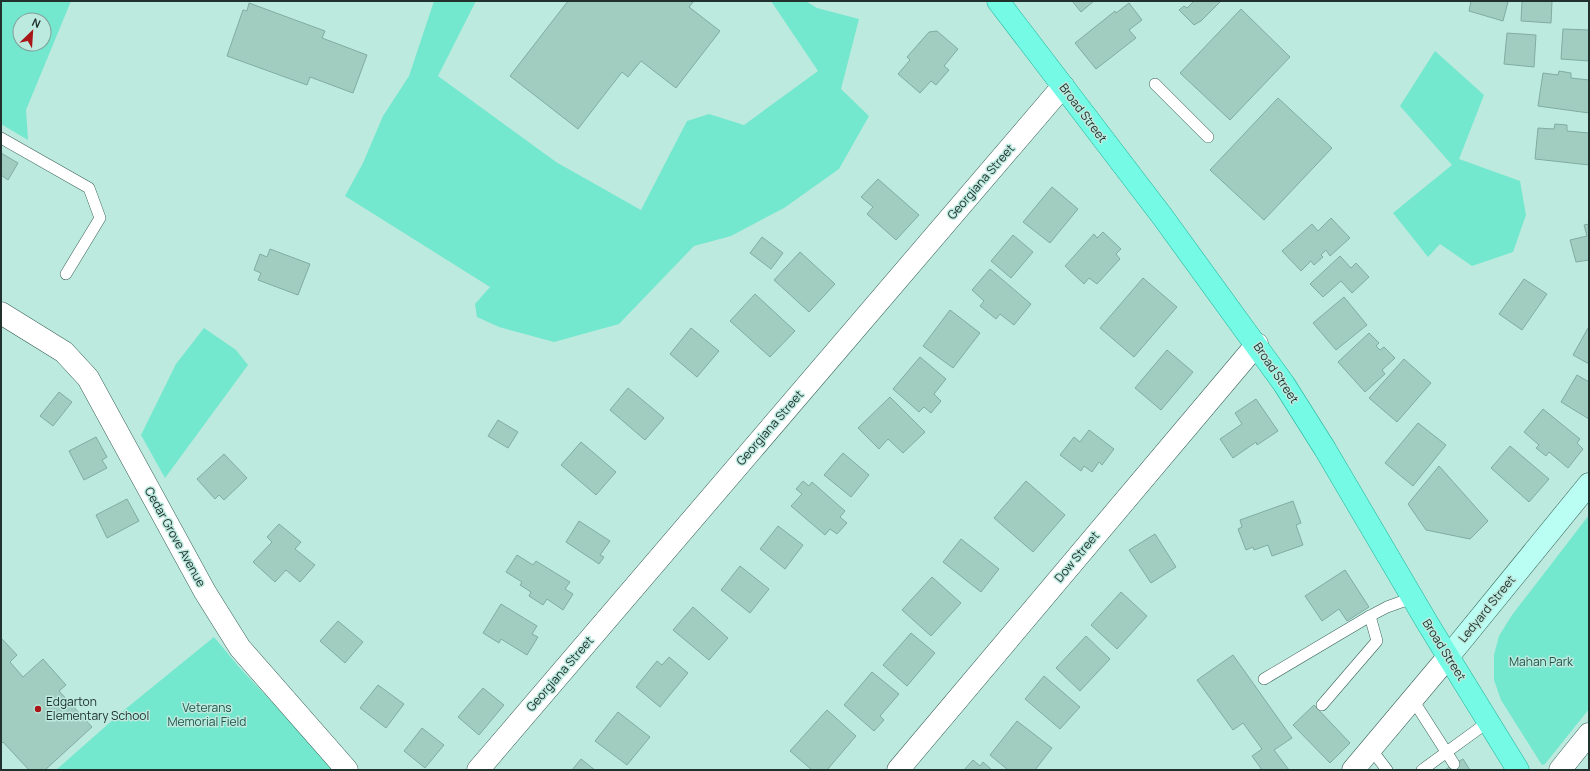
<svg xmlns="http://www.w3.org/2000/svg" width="1590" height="771" viewBox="0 0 1590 771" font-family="Manrope,sans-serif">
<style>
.green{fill:#73e8ce;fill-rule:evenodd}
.building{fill:#a1cdc1;stroke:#81aca1}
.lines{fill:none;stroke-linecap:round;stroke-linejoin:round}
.lane-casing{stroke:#386157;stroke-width:12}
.street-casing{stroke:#386157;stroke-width:23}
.secondary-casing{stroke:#386157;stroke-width:23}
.primary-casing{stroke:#1cb39a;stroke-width:23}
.lane{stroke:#fff;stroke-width:11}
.street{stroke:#fff;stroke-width:22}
.secondary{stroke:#bafdf2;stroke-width:22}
.primary{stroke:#75fbe5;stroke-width:22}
.poi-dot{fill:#a91618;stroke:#bdeade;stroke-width:1.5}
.labels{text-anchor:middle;stroke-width:3;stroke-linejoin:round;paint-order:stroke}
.street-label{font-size:12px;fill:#21322e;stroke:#bdeade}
.park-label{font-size:12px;fill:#24564c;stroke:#bdeade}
.poi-label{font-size:12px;fill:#21322e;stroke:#bdeade;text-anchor:start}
</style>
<rect width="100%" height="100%" fill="#bdeade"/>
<g class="green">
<path d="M 1,1 L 71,1 L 26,110 L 28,140 L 1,124 ZM 20,20 L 44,20 L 44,44 L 20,44 Z"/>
<path d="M 434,1 L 476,1 L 438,76 L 556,162 L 641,210 L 687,121 L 709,114 L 744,125 L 818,71 L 771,1 L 806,1 L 817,8 L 859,19 L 841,89 L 869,116 L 839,169 L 784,208 L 731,236 L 694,246 L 619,324 L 554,342 L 499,327 L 477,317 L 475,304 L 490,287 L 345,196 L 363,163 L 383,116 L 409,76 Z"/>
<path d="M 1435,51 L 1484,95 L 1459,159 L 1520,181 L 1526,215 L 1513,252 L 1472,266 L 1440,244 L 1428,257 L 1393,213 L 1452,165 L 1400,106 Z"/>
<path d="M 204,328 L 236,350 L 248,365 L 165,478 L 141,435 L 176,364 Z"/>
<path d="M 1589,515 L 1589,709 L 1545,764 L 1542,765 L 1501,700 L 1494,680 L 1494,655 L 1499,636 L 1512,615 Z"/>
<path d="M 214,637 L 239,667 L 336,770 L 56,770 L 123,711 Z"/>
</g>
<g class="building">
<path d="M 568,1 L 694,1 L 689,7 L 720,31 L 676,88 L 641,61 L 628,77 L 622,72 L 578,129 L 510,76 Z"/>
<path d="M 1072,1 L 1094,1 L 1081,12 Z"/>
<path d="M 1194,1 L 1221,1 L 1201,21 L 1194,25 L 1179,10 L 1184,6 L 1187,8 Z"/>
<path d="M 1471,1 L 1503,1 L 1508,2 L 1503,21 L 1469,11 Z"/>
<path d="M 1522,1 L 1552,1 L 1551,23 L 1521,21 Z"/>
<path d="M 249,3 L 325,31 L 322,38 L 367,55 L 353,93 L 310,77 L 307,85 L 227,56 L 243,10 L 247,11 Z"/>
<path d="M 1129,3 L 1142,20 L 1129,30 L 1136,38 L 1096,69 L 1075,43 L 1115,11 L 1116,13 Z"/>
<path d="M 1241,9 L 1290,57 L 1230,120 L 1180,73 Z"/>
<path d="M 1563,29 L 1589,30 L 1589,61 L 1561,59 Z"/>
<path d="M 937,31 L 958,49 L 944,66 L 949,70 L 936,85 L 931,81 L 920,93 L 898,74 L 910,60 L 907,57 L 929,32 Z"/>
<path d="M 1507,33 L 1536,35 L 1534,67 L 1504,64 Z"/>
<path d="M 1559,71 L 1571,73 L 1571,78 L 1589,80 L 1589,113 L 1538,106 L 1543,73 L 1558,75 Z"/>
<path d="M 1278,98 L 1332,148 L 1264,220 L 1210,170 Z"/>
<path d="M 1555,124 L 1567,125 L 1567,131 L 1589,133 L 1589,165 L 1535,159 L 1538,128 L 1554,129 Z"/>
<path d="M 1,153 L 18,163 L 8,180 L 1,175 Z"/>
<path d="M 878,179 L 919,215 L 896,240 L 867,214 L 873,207 L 861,197 Z"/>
<path d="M 1052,187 L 1078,209 L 1050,243 L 1023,222 Z"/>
<path d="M 1331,218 L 1350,238 L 1330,256 L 1326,250 L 1321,255 L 1323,257 L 1314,265 L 1311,261 L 1301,271 L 1282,251 L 1312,224 L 1318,231 Z"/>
<path d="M 1589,224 L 1589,260 L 1576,262 L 1570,240 L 1587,236 L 1584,225 Z"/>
<path d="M 1103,232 L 1121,249 L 1116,254 L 1120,259 L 1097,284 L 1089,278 L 1084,284 L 1065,266 L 1094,234 L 1097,238 Z"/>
<path d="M 1013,235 L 1033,252 L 1011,278 L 991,261 Z"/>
<path d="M 762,237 L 783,253 L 771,269 L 750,253 Z"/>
<path d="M 270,249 L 310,264 L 298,295 L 258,280 L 261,273 L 254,270 L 260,254 L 267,257 Z"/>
<path d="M 800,252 L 835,284 L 809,312 L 774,280 Z"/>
<path d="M 1340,256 L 1351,268 L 1356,263 L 1369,277 L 1352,293 L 1341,281 L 1323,297 L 1310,284 Z"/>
<path d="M 990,269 L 1031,304 L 1014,325 L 1000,314 L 996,319 L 980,306 L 984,301 L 972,290 Z"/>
<path d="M 1143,278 L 1177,307 L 1134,357 L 1100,328 Z"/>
<path d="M 1524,279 L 1547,294 L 1522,330 L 1499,314 Z"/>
<path d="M 755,294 L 795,331 L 770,357 L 730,321 Z"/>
<path d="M 1344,297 L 1367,325 L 1336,350 L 1313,323 Z"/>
<path d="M 950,310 L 980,333 L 953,368 L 923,346 Z"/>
<path d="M 691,328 L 719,351 L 697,377 L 670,354 Z"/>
<path d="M 1588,328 L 1589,329 L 1589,364 L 1573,355 Z"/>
<path d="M 1369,333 L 1379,343 L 1376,346 L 1380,350 L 1384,347 L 1395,358 L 1382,370 L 1385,374 L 1365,392 L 1338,362 Z"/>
<path d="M 1167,350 L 1193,372 L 1161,410 L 1135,388 Z"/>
<path d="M 920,357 L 946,379 L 934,394 L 941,401 L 931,413 L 924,407 L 919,412 L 893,389 Z"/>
<path d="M 1404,359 L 1431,383 L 1397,422 L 1369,398 Z"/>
<path d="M 1577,375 L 1589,382 L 1589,419 L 1561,402 Z"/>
<path d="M 628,388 L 664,418 L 645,440 L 610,410 Z"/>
<path d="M 59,392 L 72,402 L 53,426 L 40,416 Z"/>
<path d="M 890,397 L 925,432 L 903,453 L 888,439 L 879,449 L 858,428 Z"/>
<path d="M 1256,399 L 1278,431 L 1257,445 L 1256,442 L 1233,458 L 1220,439 L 1242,424 L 1235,413 Z"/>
<path d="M 1543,409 L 1580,439 L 1577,443 L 1583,449 L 1568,468 L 1549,452 L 1546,456 L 1536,448 L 1539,445 L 1524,432 Z"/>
<path d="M 498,420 L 518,432 L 508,448 L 488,436 Z"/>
<path d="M 1418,423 L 1446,445 L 1413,486 L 1385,463 Z"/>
<path d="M 1089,430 L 1114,449 L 1102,465 L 1099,462 L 1092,472 L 1084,466 L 1081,471 L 1060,455 L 1074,437 L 1080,442 Z"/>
<path d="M 96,437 L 107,457 L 102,460 L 107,468 L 84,480 L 69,451 Z"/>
<path d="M 581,442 L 616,472 L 596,495 L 561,465 Z"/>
<path d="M 1510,446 L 1549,479 L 1529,502 L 1491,468 Z"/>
<path d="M 843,453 L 869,475 L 851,497 L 824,475 Z"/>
<path d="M 224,454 L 247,478 L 224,500 L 219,495 L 215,499 L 197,479 Z"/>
<path d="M 1439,466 L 1488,521 L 1470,539 L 1426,530 L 1408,504 Z"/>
<path d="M 803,481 L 809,486 L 812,482 L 845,511 L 840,517 L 847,523 L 837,534 L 830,529 L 825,535 L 791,506 L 802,494 L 796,489 Z"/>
<path d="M 1026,481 L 1065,515 L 1033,552 L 994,518 Z"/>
<path d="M 127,499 L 139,521 L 107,538 L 96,515 Z"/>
<path d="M 1293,501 L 1301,523 L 1296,525 L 1303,545 L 1272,556 L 1268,545 L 1254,550 L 1253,547 L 1246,550 L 1238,529 L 1242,527 L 1240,520 Z"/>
<path d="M 579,521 L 610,541 L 600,555 L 604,557 L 599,564 L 566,542 Z"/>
<path d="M 279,524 L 301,542 L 295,549 L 315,565 L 300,582 L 286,570 L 275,582 L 253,562 L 272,542 L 267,537 Z"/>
<path d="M 778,526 L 803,545 L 785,569 L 760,549 Z"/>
<path d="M 1155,534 L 1176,567 L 1151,583 L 1129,550 Z"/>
<path d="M 961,539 L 999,569 L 981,592 L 943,562 Z"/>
<path d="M 517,555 L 533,565 L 536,561 L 570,582 L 565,589 L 573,594 L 563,610 L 547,599 L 543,605 L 529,596 L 531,592 L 520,585 L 522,582 L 506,572 Z"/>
<path d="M 740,566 L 769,589 L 750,613 L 721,590 Z"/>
<path d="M 1345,570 L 1369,607 L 1347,621 L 1339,609 L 1322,621 L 1305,596 Z"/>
<path d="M 932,577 L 961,603 L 931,636 L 902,610 Z"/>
<path d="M 1121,592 L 1147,616 L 1117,649 L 1091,625 Z"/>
<path d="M 501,604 L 537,626 L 532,634 L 538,637 L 527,655 L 501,639 L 499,643 L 483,633 Z"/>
<path d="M 693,607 L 728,638 L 709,660 L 673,630 Z"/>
<path d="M 338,621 L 363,642 L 345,663 L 320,641 Z"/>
<path d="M 911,633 L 935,653 L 907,686 L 883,665 Z"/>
<path d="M 1086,636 L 1110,659 L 1080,691 L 1056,668 Z"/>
<path d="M 1,638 L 17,655 L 10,662 L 23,677 L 43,659 L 66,685 L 59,691 L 92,727 L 45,770 L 29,770 L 3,742 L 1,744 Z"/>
<path d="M 1233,655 L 1292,738 L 1274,750 L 1289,770 L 1262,770 L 1252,756 L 1262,749 L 1243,723 L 1233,730 L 1197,680 Z"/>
<path d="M 669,657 L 688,673 L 660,707 L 636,687 L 657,661 L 662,665 Z"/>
<path d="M 872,672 L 899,694 L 880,716 L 884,720 L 874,731 L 844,705 Z"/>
<path d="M 1044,676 L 1080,707 L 1060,729 L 1025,699 Z"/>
<path d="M 378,685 L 404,704 L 386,728 L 360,708 Z"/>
<path d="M 483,688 L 504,705 L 479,735 L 458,717 Z"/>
<path d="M 1314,705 L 1350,743 L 1330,763 L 1293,725 Z"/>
<path d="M 827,710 L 856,736 L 827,770 L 812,770 L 790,751 Z"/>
<path d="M 618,712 L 650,737 L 627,765 L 595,741 Z"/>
<path d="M 1017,721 L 1052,748 L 1035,770 L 1008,770 L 990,755 Z"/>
<path d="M 422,728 L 444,745 L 425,768 L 404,751 Z"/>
<path d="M 581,759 L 595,770 L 572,770 Z"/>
<path d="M 1463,759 L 1470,770 L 1445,770 L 1454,764 Z"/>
<path d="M 973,760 L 980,766 L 983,762 L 992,770 L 964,770 Z"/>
</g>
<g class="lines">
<defs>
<g id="lane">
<path d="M 1155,84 L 1208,137"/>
<path d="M 1,138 L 89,188 L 100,218 L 66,274"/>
<path d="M 1264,679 L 1370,616 L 1387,607 L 1412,598"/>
<path d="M 1413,700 L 1454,764"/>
<path d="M 1322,705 L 1377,641 L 1370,616"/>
<path d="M 1371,749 L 1387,770"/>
<path d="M 1422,770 L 1488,722"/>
</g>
<g id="street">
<path d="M 1,313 L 64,352 L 88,378 L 205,592 L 240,648 L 347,770"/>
<path d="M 478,770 L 1063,86"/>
<path d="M 898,770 L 1257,344"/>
<path d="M 1353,770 L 1448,657"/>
<path d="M 1560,770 L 1589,734"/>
</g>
<path id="secondary" d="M 1448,657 L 1589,484"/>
<path id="primary" d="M 998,1 L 1162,216 L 1284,384 L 1325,449 L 1428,624 L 1518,770"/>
</defs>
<use href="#lane" class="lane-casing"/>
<use href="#street" class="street-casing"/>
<use href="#secondary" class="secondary-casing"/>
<use href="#primary" class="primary-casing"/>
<use href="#lane" class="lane"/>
<use href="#street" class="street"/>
<use href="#secondary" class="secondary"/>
<use href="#primary" class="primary"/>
</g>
<circle class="poi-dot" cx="38" cy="709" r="4"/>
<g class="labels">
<g class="street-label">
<text transform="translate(1083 113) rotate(53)" y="4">Broad Street</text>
<text transform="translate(981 182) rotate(-49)" y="4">Georgiana Street</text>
<text transform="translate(1276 373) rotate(56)" y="4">Broad Street</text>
<text transform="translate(770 428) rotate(-49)" y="4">Georgiana Street</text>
<text transform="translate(175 537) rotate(61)" y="4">Cedar Grove Avenue</text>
<text transform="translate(1077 557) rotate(-50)" y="4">Dow Street</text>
<text transform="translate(1487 609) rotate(-51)" y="4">Ledyard Street</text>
<text transform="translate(1444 650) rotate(58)" y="4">Broad Street</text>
<text transform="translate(560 674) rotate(-49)" y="4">Georgiana Street</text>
</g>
<g class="park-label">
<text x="1541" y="666">Mahan Park</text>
<text x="207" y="712">Veterans<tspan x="207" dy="14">Memorial Field</tspan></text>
</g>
<g class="poi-label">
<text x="46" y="706">Edgarton<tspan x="46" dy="14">Elementary School</tspan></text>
</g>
</g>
<rect width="1590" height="771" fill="none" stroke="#21322e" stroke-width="4"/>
<g transform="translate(32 32) rotate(25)"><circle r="19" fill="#bdeade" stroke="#7fa098"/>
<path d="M0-3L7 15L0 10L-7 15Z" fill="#a91618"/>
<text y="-6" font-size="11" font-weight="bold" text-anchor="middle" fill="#21322e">N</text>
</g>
</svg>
